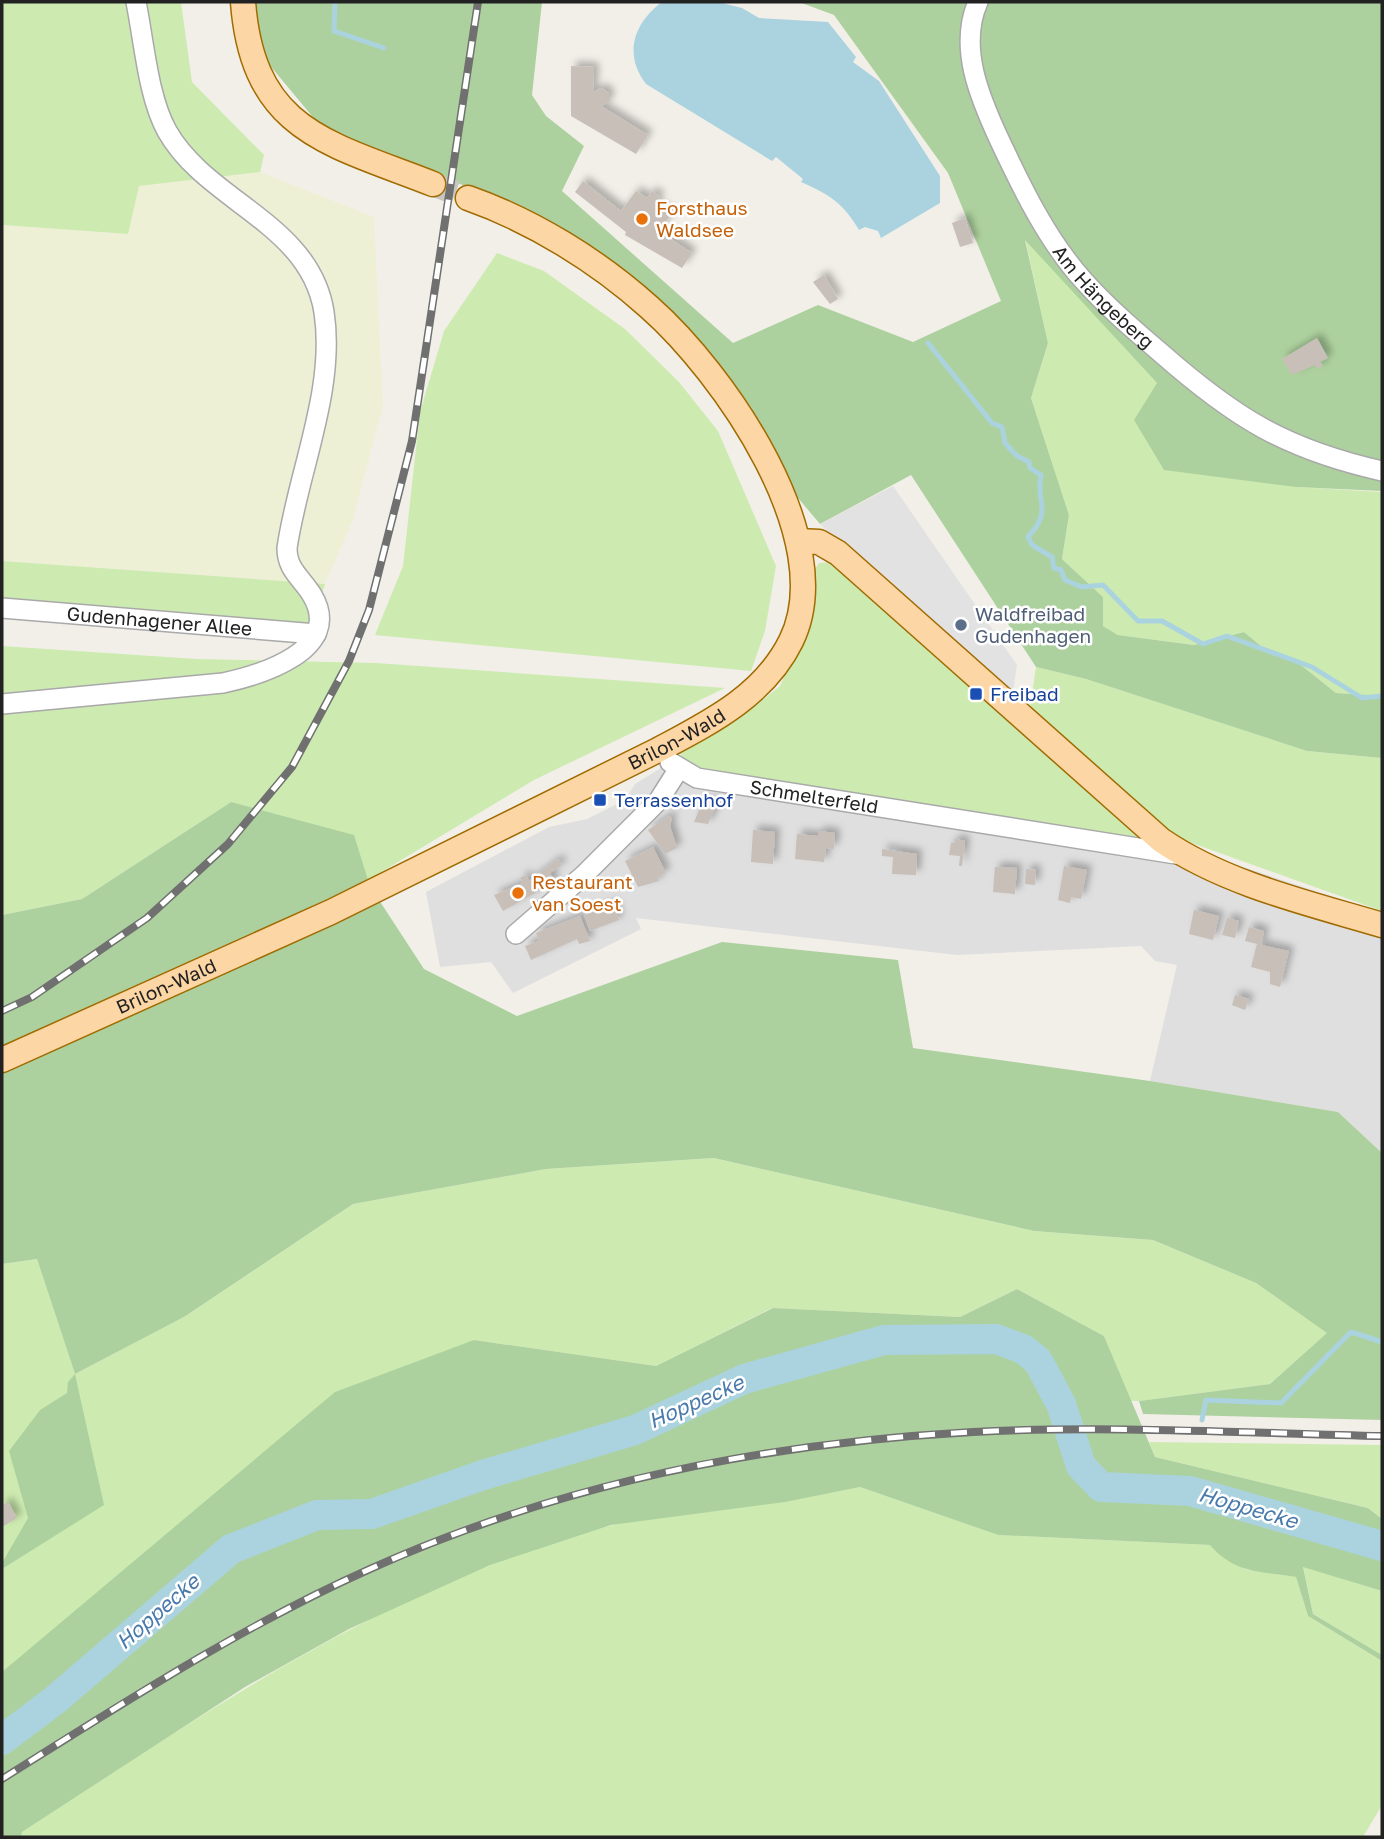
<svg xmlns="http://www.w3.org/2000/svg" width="1384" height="1839" viewBox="0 0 1384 1839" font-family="'Golos Text',sans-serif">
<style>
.residential{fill:#e0dfdf}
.farmland{fill:#eef0d5}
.grass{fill:#cdebb0}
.forest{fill:#add19e}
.parking{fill:#e2e2e2}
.water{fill:#aad3df}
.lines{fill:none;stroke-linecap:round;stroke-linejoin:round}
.stream{stroke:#aad3df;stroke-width:5}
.river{stroke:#aad3df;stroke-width:30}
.building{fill:#c7bfb8;filter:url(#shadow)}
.major-tunnel{stroke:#c8c6c1;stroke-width:24;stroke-dasharray:24 12;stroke-linecap:butt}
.minor-casing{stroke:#a9a9a9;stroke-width:22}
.major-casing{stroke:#a06b00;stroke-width:27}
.minor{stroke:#fff;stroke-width:19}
.major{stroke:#fcd6a4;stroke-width:24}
.rail-casing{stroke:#707070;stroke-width:8}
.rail{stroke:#fff;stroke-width:5;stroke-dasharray:16;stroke-linecap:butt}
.food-dot{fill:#e8710a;stroke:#fff;stroke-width:2.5}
.service-dot{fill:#5c6f8a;stroke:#fff;stroke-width:2.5}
.transit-dot{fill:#1a4fb4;stroke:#fff;stroke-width:2.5}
.labels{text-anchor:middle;stroke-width:5;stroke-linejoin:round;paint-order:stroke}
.food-label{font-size:19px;fill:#c56008;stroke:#fff;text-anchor:start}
.street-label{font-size:19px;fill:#222;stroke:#fff}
.service-label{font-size:19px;fill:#4e5e75;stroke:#fff;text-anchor:start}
.transit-label{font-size:19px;fill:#164399;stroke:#fff;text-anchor:start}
.water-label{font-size:21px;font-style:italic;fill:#4a7aab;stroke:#fff}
</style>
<defs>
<filter id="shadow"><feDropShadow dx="5" dy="-5" stdDeviation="3.5" flood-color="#0004"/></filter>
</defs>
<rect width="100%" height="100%" fill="#f2efe9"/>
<path class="residential" d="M 661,768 L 1133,837 L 1216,858 L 1382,913 L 1382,1153 L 1338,1112 L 1150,1081 L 1177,965 L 1155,961 L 1141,946 L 957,955 L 636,918 L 641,929 L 513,993 L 491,962 L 440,967 L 426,892 L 549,827 L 587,819 L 625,800 L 635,784 Z"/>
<path class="farmland" d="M 260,172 L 374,217 L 383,406 L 353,520 L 325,584 L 2,561 L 2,225 L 127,234 L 139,186 Z"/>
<g class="grass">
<path d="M 2,2 L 181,2 L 192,82 L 264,155 L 260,172 L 139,186 L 128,234 L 3,225 Z"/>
<path d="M 1025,238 L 1157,383 L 1296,487 L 1382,492 L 1382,696 L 1336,693 L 1296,661 L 1272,655 L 1244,632 L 1194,645 L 1118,635 L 1103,626 L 1103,597 L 1062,559 L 1069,515 L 1031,398 L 1048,343 Z"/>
<path d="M 497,253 L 544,271 L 625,329 L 679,382 L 718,431 L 776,566 L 765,631 L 751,671 L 375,635 L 403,566 L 420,412 L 444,331 Z"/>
<path d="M 2,561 L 325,584 L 310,630 L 2,609 Z"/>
<path d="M 831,562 L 1141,839 L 817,797 L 688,765 L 679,752 L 737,720 L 780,686 L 808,622 L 815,569 L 819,563 Z"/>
<path d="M 2,646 L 197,659 L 376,663 L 725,688 L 534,780 L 368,880 L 231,802 L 82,899 L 2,915 Z"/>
<path d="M 1036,667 L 1086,679 L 1307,751 L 1382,758 L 1382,911 L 1175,837 L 1030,707 Z"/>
<path d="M 714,1158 L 1034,1231 L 1153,1240 L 1256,1283 L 1328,1333 L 1270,1384 L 1139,1401 L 1131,1401 L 1104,1336 L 1017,1289 L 960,1317 L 772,1308 L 656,1366 L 474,1340 L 2,1672 L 2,1264 L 37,1259 L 75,1374 L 184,1317 L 353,1204 L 546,1169 Z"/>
<path d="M 1149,1442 L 1382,1445 L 1382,1519 L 1368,1508 L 1155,1457 Z"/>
<path d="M 860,1487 L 998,1535 L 1211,1545 L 1245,1569 L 1296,1577 L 1308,1616 L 1382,1661 L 1382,1805 L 1363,1837 L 21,1837 L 22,1832 C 206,1712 393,1582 609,1526 C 638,1518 669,1517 698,1513 C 753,1506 806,1498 860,1487 Z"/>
<path d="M 1303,1566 L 1382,1591 L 1382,1655 L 1313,1614 Z"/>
</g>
<g class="forest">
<path d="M 250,2 L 542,2 L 532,95 L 546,116 L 584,146 L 562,191 L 733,343 L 818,305 L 913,342 L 1001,301 L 948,173 L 834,15 L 799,2 L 1382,2 L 1382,491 L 1296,487 L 1164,470 L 1134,420 L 1157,383 L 1025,240 L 1048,343 L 1031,398 L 1069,515 L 1062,559 L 1103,597 L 1103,626 L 1118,635 L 1194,645 L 1244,632 L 1272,655 L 1296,661 L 1336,693 L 1382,696 L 1382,758 L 1307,751 L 1086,679 L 1036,667 L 911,475 L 820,524 L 793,492 L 751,407 L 655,295 L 497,199 L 322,128 L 262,56 Z"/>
<path d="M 231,802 L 354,835 L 368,880 L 2,1051 L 2,915 L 82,899 Z"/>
<path d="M 379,900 L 424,969 L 517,1016 L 722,942 L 898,960 L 913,1048 L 1150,1081 L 1338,1112 L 1382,1153 L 1382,1420 L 1143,1414 L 1139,1401 L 1270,1384 L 1327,1333 L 1256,1283 L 1153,1240 L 1034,1231 L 714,1158 L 546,1169 L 353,1204 L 184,1317 L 75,1374 L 104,1505 L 2,1569 L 2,1563 L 28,1518 L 9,1451 L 40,1410 L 67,1393 L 68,1382 L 75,1374 L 37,1259 L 2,1264 L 2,1072 Z"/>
<path d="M 1017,1289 L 1104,1336 L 1155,1457 L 1368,1508 L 1382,1519 L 1382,1591 L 1303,1567 L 1313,1614 L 1382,1655 L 1382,1661 L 1308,1616 L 1296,1577 C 1260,1571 1235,1574 1210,1545 L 998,1535 L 860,1487 L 785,1502 L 611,1525 L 490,1565 L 349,1629 L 245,1687 L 22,1832 L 21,1837 L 2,1837 L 2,1672 L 335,1392 L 474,1340 L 656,1366 L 773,1308 L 960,1317 Z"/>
</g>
<path class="parking" d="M 893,486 L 1017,665 L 1012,697 L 820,524 Z"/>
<path class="water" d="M 662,2 L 718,2 L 742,8 L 759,18 L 828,22 L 856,57 L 853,62 L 879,81 L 940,176 L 940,203 L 881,238 L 878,231 L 865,227 L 859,230 C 844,204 829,194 801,182 L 803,179 L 776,157 L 772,161 L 646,84 C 623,54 634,23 662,2 Z"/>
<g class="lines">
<g class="stream">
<path d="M 335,2 L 334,31 L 384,48"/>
<path d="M 928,343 L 992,423 L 1002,427 L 1005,443 L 1017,456 L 1029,462 L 1030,468 L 1041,475 C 1035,504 1054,508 1028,537 L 1032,545 L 1052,557 L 1054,568 L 1061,570 L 1065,580 L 1082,587 L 1103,585 L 1138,621 L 1162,621 L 1203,644 L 1227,636 L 1312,667 L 1362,698 L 1382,696"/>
<path d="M 1202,1420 L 1206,1400 L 1281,1403 L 1351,1332 L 1382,1342"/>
</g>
<path class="river" d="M 2,1740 L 55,1700 L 231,1549 L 317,1515 L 372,1514 L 483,1475 L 635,1430 L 744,1379 L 884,1340 L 996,1339 L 1023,1349 L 1038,1361 L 1061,1404 L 1081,1466 L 1101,1487 L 1190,1491 L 1382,1546"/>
</g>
<g class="building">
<path d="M 571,66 L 594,67 L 593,92 L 601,88 L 609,93 L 609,102 L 601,106 L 648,135 L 636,154 L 571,116 Z"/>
<path d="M 583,181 L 621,211 L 636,191 L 647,198 L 652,191 L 660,197 L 655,204 L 671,214 L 659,231 L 692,253 L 682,268 L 625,235 L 626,232 L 575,192 Z"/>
<path d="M 965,218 L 973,243 L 960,247 L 952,223 Z"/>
<path d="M 824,275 L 838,299 L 830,304 L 813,282 Z"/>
<path d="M 1317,338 L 1328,358 L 1320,362 L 1323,366 L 1317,369 L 1315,365 L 1292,375 L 1282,359 Z"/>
<path d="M 703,801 L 717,803 L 708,824 L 694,822 Z"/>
<path d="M 669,816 L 672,818 L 670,826 L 677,848 L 665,854 L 648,830 Z"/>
<path d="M 753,830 L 775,832 L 773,864 L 751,862 Z"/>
<path d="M 819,831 L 835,833 L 834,849 L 826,848 L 824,862 L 795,859 L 797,834 L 818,836 Z"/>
<path d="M 955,839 L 965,841 L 962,866 L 959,866 L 960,856 L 949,855 L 951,843 L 955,843 Z"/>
<path d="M 653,847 L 666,873 L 657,877 L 659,881 L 638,887 L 625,861 Z"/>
<path d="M 882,849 L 917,854 L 916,875 L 892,874 L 893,857 L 882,856 Z"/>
<path d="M 558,859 L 562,865 L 550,873 L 555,882 L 503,911 L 494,895 L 523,883 L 520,878 L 526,875 L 529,881 Z"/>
<path d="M 1064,866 L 1087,870 L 1081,899 L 1071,897 L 1070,903 L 1058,900 Z"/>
<path d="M 995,867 L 1017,868 L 1015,894 L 993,892 Z"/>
<path d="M 1026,869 L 1036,870 L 1035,885 L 1025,884 Z"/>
<path d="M 613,904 L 619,920 L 590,931 L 584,915 Z"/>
<path d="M 1194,910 L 1219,916 L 1213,940 L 1189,934 Z"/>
<path d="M 580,916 L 590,941 L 579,944 L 577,939 L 531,960 L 525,946 L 539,941 L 536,933 Z"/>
<path d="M 1227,918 L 1239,921 L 1235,938 L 1222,935 Z"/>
<path d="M 1249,927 L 1264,931 L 1261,945 L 1289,951 L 1280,987 L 1270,984 L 1270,972 L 1251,967 L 1257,944 L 1245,941 Z"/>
<path d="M 1235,995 L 1249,999 L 1245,1010 L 1232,1005 Z"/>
<path d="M 8,1502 L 17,1518 L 2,1527 L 2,1505 Z"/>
</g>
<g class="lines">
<path class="major-tunnel" d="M 433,184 L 468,198"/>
<defs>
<g id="minor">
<path id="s1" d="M 978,2 C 958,47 980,98 999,139 C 1022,188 1047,240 1083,280 C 1107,307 1134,330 1161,353 C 1235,418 1285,449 1382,471"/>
<path id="s2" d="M 2,608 L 316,634"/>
<path d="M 2,704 L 223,683 C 260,675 345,650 312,595 C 301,577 287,570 287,548 C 298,472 336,389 324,312 C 310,223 207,202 167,131 C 148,97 144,41 136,2"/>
<path id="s3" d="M 670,762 L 697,778 L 1182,855"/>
<path d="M 516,934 L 584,875 L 659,800 L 678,770"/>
</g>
<g id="major">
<path d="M 243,2 C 253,132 329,143 433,184"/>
<path d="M 798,541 L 819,542 L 838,553 L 1161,840 C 1225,884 1308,903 1382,925"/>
<path id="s4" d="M 2,1060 L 331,912 L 658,750 C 709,723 764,696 791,641 C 841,540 723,372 649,307 C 598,261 533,221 468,198"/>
</g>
</defs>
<use href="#minor" class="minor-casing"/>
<use href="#major" class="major-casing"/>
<use href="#minor" class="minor"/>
<use href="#major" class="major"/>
<defs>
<g id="rail">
<path d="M 2,1011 L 32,997 L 147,918 L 228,844 L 292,767 L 349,661 L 369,610 L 412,441 L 478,2"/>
<path d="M 2,1779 C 122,1704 240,1627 370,1569 C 561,1483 764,1443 973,1432 C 1108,1425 1246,1433 1382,1436"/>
</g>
</defs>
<use href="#rail" class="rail-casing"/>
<use href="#rail" class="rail"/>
</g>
<g class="food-dot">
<circle cx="642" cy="219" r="7"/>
<circle cx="518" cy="893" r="7"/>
</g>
<circle class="service-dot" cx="961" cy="625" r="7"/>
<g class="transit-dot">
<rect x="969" y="687" width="14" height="14" rx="3.5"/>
<rect x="593" y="793" width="14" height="14" rx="3.5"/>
</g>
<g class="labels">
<g class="food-label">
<text x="656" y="215">Forsthaus<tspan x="656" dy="22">Waldsee</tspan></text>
<text x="532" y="889">Restaurant<tspan x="532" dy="22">van Soest</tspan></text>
</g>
<g class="street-label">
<text dy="7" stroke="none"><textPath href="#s1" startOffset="334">Am Hängeberg</textPath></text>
<text dy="7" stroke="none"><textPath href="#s2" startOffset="158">Gudenhagener Allee</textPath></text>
<text dy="7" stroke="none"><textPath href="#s4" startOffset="747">Brilon-Wald</textPath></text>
<text dy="7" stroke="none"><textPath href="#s3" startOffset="150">Schmelterfeld</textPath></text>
<text dy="7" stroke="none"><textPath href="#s4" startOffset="180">Brilon-Wald</textPath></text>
</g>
<g class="service-label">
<text x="975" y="621">Waldfreibad<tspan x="975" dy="22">Gudenhagen</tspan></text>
</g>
<g class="transit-label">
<text x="990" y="701">Freibad</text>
<text x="614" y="807">Terrassenhof</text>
</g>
<g class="water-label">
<text transform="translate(696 1402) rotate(-24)" y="7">Hoppecke</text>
<text transform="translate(1248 1508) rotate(16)" y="7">Hoppecke</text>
<text transform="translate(158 1612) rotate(-41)" y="7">Hoppecke</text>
</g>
</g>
<rect width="1384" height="1839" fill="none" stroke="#222222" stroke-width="7"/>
</svg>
